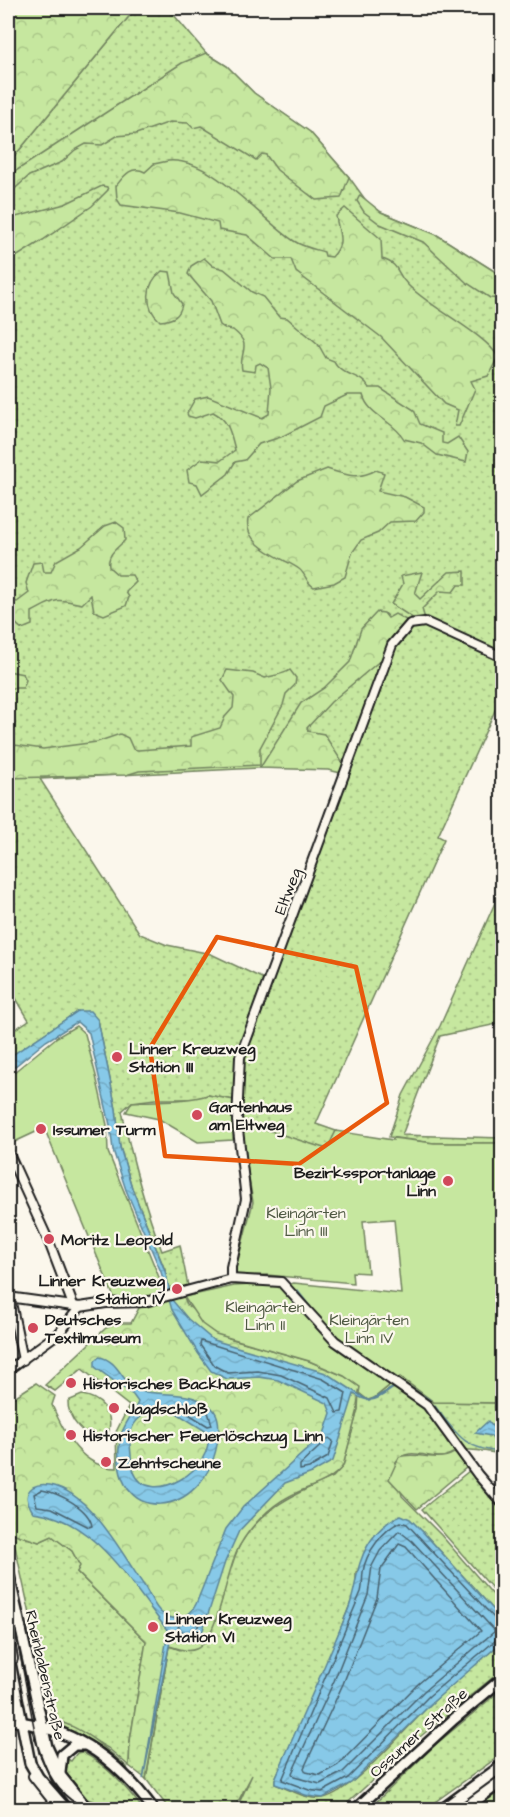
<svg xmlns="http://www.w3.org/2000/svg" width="510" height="1817" viewBox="0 0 510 1817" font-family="'Architects Daughter',sans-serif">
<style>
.grass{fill:url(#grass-dots);stroke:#71825e;stroke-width:1.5}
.forest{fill:url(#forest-crowns);stroke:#71825e;stroke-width:1.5}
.garden{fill:#c6e79f;stroke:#71825e;stroke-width:1.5}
.water{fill:url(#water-waves);stroke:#5c8496;stroke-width:1.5;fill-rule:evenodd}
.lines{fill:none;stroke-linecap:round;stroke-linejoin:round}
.shore{stroke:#47616e;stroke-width:1.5}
.stream{stroke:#5c8496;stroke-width:1.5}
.minor-casing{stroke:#1c1c1c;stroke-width:12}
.major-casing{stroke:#1c1c1c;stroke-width:14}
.highway-casing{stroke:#1c1c1c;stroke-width:15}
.minor{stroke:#fbf7ec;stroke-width:8}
.major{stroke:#fbf7ec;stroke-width:9}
.highway{stroke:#fbf7ec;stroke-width:10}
.tram{stroke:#1c1c1c;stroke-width:1.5}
.marked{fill:none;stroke:#e8590c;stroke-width:4.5;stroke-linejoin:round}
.poi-dot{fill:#d1495b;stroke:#fbf7ec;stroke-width:2}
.labels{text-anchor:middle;stroke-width:4.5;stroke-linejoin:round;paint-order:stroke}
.street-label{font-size:16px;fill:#1c1c1c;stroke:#fbf7ec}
.poi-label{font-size:16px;font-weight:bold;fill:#1c1c1c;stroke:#fbf7ec;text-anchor:start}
.park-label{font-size:16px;fill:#4f5943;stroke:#fbf7ec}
</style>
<defs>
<pattern id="grass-dots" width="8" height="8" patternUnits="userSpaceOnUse" patternTransform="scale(1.5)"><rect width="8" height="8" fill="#c6e79f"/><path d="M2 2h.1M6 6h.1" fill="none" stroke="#aac688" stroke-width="1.8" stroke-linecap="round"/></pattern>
<pattern id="forest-crowns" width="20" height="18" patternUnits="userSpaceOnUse" patternTransform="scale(1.5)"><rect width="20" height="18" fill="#c6e79f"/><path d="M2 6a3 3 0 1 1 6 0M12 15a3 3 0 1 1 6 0" fill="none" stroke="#aac688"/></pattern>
<pattern id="water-waves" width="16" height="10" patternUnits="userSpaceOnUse" patternTransform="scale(1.5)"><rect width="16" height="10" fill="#87c9e8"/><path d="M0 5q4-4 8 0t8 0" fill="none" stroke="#74acc6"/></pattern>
</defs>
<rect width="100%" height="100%" fill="#fbf7ec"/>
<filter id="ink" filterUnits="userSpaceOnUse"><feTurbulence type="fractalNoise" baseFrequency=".0167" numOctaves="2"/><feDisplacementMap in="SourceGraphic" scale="12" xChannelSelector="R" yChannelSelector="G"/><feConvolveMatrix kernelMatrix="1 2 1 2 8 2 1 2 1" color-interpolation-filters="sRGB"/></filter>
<g filter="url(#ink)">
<g class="grass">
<path d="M 136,8 L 168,8 L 206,53 L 227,66 L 254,93 L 310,132 L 349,177 L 367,202 L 381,212 L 437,235 L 502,276 L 502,695 L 438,836 L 444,839 L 316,1124 L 336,1131 L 328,1150 L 239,1121 L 240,1077 L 244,1052 L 343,771 L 329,767 L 277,767 L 40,779 L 140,934 L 167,945 L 211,954 L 266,980 L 236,1073 L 234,1100 L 208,1095 L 194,1099 L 155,1099 L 132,1102 L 122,1111 C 132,1159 144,1205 162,1251 L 180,1245 L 188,1286 L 170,1294 L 165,1270 L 132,1188 L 120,1147 L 116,1109 L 98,1020 L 78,1011 L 8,1058 L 8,1034 L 29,1020 L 8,985 L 8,164 Z"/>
<path d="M 502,887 L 502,1023 L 440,1036 L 402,1135 L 502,1138 L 502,1143 L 434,1143 L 389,1137 L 403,1095 L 440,1026 Z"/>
<path d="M 400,1377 L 434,1402 L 502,1403 L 502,1454 C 488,1452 474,1449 460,1450 C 454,1451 450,1456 443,1457 C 426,1458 407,1446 395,1463 L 402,1496 L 441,1535 L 502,1605 L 502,1619 L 422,1531 L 356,1572 L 356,1589 L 322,1676 L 275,1779 L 275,1784 C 289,1789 309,1801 323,1798 C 353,1793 412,1721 436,1699 C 457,1679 480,1661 502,1642 L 502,1670 L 421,1736 L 341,1809 L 256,1809 L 240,1801 L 252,1775 L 234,1809 L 169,1809 L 146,1779 L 169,1646 L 180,1650 C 189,1643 207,1635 213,1625 C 221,1614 226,1571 235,1554 C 256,1511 291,1495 333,1477 L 343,1466 L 358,1409 L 359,1393 L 368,1399 L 374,1398 Z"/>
<path d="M 82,1395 C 101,1398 113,1412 109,1431 L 102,1438 C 85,1441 67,1417 68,1401 Z"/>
<path d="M 469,1471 L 502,1511 L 502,1579 L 492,1588 L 422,1509 Z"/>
<path d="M 12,1533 L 39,1542 L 52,1536 L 72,1551 L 80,1566 L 77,1572 L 146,1641 L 130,1741 L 129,1766 L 108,1748 L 58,1720 L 51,1709 Z"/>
<path d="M 502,1689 L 502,1754 L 425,1809 L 369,1809 L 435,1745 Z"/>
<path d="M 54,1721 C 79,1724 108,1750 127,1767 L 128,1771 L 94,1744 Z"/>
<path d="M 82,1752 C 107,1765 126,1787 143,1809 L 97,1809 L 93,1801 C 76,1798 62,1773 64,1757 L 71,1761 L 77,1753 Z"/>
<path d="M 502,1790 L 502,1809 L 475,1809 Z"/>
</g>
<g class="forest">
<path d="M 8,8 L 136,8 L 8,164 Z"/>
<path d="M 206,53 L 227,66 L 254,93 L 310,132 L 349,177 L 341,198 L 316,200 L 277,170 L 266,155 L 262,154 L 256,160 L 201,126 L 193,128 L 188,123 L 170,122 L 136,134 L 117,136 L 102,145 L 86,144 L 75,150 L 62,162 L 29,176 L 8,195 L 8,176 L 182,63 Z"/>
<path d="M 168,161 C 212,157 259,218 294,241 C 303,247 314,249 324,252 L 325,256 L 332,257 C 346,243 338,232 336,216 L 345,208 L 381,239 L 382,259 C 401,265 395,272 407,284 C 427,306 487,335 498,357 L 488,376 L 471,381 L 475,389 L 459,426 L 455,426 L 458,410 L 444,404 L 381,337 L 296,272 L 291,259 L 275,259 L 247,235 L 219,230 L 218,223 L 180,213 L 121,205 L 117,199 L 116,186 C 124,176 131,165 145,172 L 154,164 Z"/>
<path d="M 102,186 L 107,187 L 108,190 L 92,206 L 43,240 L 8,262 L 8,219 L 65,204 Z"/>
<path d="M 360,195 L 381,212 L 437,235 L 502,276 L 502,299 L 490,298 L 467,283 L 423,242 L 380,224 L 364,212 L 357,201 Z"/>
<path d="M 204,258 L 213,266 L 224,269 L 252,292 L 263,297 L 279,317 L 287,318 L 318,344 L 326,358 L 334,361 C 341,376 362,374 369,388 L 380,388 L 414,410 L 420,424 L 442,433 L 442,443 L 447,444 L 458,437 L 468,452 L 466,462 L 437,455 L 421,443 L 404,439 C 394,421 368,415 363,395 L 347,395 L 324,406 L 320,417 L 281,437 L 259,444 L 245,460 L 235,462 L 228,474 L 202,494 L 197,484 L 189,482 L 187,470 L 202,459 L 220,461 L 235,450 C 231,434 229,420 213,412 L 195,418 L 188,416 L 187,413 L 195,399 L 208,396 L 262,418 L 269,414 L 271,388 L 268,368 L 260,363 L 256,365 L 255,372 L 242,370 C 238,352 254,346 233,330 L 226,329 L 220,325 L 211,301 L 188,274 L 191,266 Z"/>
<path d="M 162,271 L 170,272 L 174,293 L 182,304 C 180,316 173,320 160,321 C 144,307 145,284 162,271 Z"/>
<path d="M 327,469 C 346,475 358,480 376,470 L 384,473 L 378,491 L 405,497 L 424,507 L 424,512 L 416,521 L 390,522 L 378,533 L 361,540 L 352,553 L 345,577 L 334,583 L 314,587 C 306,583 306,574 299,569 C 282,557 243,546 248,519 L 297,481 Z"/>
<path d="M 116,522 L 124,528 L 125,540 C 117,549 107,553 109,567 L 118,575 L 132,575 L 136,582 L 126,592 L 129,597 L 126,606 L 104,615 L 94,611 L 91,595 L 82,604 C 54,598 57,599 32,612 L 32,625 L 22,629 C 11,621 7,611 8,599 L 17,602 L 29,593 L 26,583 L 33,563 L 42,562 L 44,572 L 51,572 L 56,561 L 81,547 L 105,526 Z"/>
<path d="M 465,571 L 465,585 L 458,585 L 453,592 L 440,591 L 422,609 L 425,619 L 414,619 L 391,604 L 403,584 L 401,576 L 422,572 L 415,594 L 420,599 L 449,572 Z"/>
<path d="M 377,612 L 384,613 L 388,618 L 395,614 L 406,620 L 406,624 L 399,630 L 382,659 L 331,702 L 307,728 L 308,731 L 324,734 L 344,765 L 341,773 L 328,770 L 260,768 L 301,703 L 324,688 L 350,662 L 361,629 Z"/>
<path d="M 227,670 L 253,673 L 265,678 C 273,675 283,675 290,670 L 296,678 L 295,685 L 286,694 L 283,705 L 260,748 L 260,765 L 139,771 L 126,775 L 8,778 L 8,744 L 43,749 L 97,742 L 120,734 L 128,738 L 133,749 L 138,750 L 191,746 L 191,737 L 220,728 L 225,717 L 233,708 L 234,697 L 222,680 Z"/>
<path d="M 8,671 L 23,674 L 26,680 L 23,688 L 8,688 Z"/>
<path d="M 176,1297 L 184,1297 L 187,1305 L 229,1338 L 309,1361 L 344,1376 L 360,1387 L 357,1405 L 358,1409 L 343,1466 C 329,1484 307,1486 288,1497 C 269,1507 250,1527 240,1545 C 226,1568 219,1640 196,1649 C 187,1653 177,1648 169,1646 L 146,1779 L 129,1766 L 130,1741 L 146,1641 L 77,1572 L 80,1566 L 72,1551 L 52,1536 L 39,1542 L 12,1533 L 8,1526 L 8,1401 L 36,1383 L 55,1396 L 52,1405 C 65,1435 82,1468 117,1468 L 116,1432 L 129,1406 L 82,1369 L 55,1391 L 45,1385 L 106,1328 L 118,1323 L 131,1323 L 139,1308 Z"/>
<path d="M 456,1451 L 467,1467 L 417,1509 L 389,1479 L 399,1457 C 416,1450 443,1465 456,1451 Z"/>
</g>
<g class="garden">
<path d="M 76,1026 L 85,1034 L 96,1076 L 107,1125 L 108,1152 L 165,1292 L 139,1299 L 115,1300 L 43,1125 L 37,1128 L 38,1131 L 8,1145 L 8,1077 L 57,1037 Z"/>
<path d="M 208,1095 L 234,1100 L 233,1140 L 198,1142 L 159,1119 L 126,1112 L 132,1102 C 157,1100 184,1102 208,1095 Z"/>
<path d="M 239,1121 L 327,1149 L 336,1131 L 393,1140 L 393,1138 L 434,1143 L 502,1143 L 502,1403 L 434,1402 L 400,1377 L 374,1398 L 368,1400 L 359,1393 L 360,1387 L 344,1376 L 309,1361 L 216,1334 L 202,1324 L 184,1297 L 234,1286 L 267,1284 L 281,1286 L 294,1283 L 401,1294 L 394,1219 L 363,1221 L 368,1273 L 352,1272 L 353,1283 L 267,1275 L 237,1276 L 235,1272 L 253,1202 Z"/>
</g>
<g class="water">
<path d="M 78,1011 L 90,1011 L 98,1020 L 116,1109 L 120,1147 L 132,1188 L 165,1271 L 172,1300 L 188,1319 L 213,1340 L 326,1373 L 369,1401 L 396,1386 C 380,1398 371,1406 354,1394 L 333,1461 L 312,1473 L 285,1483 L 239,1531 L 225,1562 L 201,1636 L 186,1640 L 171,1636 L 143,1779 L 168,1631 C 131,1585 96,1519 33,1512 C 28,1504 23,1494 33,1487 C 38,1484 44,1484 50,1485 C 91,1492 123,1556 145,1587 C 150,1595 155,1609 163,1614 C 177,1623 190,1617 196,1604 L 226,1529 L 243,1507 L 324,1434 L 331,1413 L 327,1403 L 278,1380 L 259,1377 L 227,1379 L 211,1371 L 198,1353 L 172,1310 L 161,1272 L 126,1190 L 113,1150 L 110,1125 L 89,1033 L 77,1022 L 46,1041 L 8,1072 L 8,1058 Z"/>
<path d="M 99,1357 C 119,1360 121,1382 137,1390 C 160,1397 193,1389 212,1408 C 220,1416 219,1428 218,1438 C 208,1522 106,1530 120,1439 C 122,1426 133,1415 138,1402 L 133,1395 L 95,1367 L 95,1361 ZM 150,1412 L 175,1412 L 207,1432 C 218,1469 148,1509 134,1472 C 131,1464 131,1453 130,1444 C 129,1428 135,1418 150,1412 Z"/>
<path d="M 488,1421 L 497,1432 L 494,1441 L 491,1436 L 475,1433 Z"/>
<path d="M 401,1515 L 410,1519 L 422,1531 L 502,1619 L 502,1642 L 434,1701 L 351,1783 L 323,1798 L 308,1796 L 275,1784 L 275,1779 C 299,1723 325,1667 348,1610 C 357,1588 355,1566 368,1545 C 375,1533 388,1520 401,1515 Z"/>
</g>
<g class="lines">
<g class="shore">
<path d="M 201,1341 L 323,1379 L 346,1393 L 342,1412 L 337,1413 L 330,1398 L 281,1375 L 258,1371 L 228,1373 L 215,1366 L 200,1345 Z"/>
<path d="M 182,1402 L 208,1412 L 212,1425 L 208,1426 L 179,1408 L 178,1404 Z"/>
<path d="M 329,1438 L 333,1441 L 328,1457 L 309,1468 L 300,1470 L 300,1465 Z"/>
<path d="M 42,1490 C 59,1493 89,1508 92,1526 L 89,1527 L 52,1508 L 37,1506 L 34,1494 Z"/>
<path d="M 399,1531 L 412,1541 L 495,1631 L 424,1691 L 343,1772 L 320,1784 L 294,1777 L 292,1773 L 334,1681 L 368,1595 L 372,1566 L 380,1551 Z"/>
<path d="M 399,1544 L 406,1547 L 481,1631 L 418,1684 L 338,1765 L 320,1775 L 306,1772 L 304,1768 L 343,1684 L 377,1598 L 381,1569 Z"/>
<path d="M 197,1617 L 200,1620 L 196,1632 L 187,1634 L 178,1629 L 179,1625 Z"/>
<path d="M 502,1622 L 496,1620 L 407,1524 L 401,1522 C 384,1528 365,1554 363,1572 C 362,1579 363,1585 361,1592 L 282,1780 L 309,1790 L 322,1792 L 348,1778 L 429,1696 L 496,1640 L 502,1638"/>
</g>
<g class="stream">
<path d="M 297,1290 L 321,1320"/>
<path d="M 330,1330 L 340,1340"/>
<path d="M 368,1360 L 430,1400"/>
<path d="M 434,1405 C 457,1434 463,1449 502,1452"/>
<path d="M 138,1806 L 138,1810"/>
</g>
<defs>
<g id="minor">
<path d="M 8,1152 L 49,1242 L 73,1305"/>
<path d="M 231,1279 L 231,1267 L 246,1199 L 237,1121 L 240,1057 L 392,645 L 410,624 L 425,622 L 502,657"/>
<path d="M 8,1297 L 80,1307 L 106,1303 L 145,1302 L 231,1279 L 281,1282 L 335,1341 L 427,1405 L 478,1475 L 502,1503"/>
<path d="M 10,1298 L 23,1360"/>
<path d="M 8,1370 L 60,1332 L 80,1307"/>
<path d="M 8,1631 L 13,1659"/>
<path d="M 8,1679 L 10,1693 L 8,1702"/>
<path d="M 8,1721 L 20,1722"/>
<path d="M 35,1724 C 46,1751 49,1777 74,1796"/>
<path d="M 33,1776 L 60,1810"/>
</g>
<g id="major">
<path d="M 8,1571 L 47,1747 L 60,1775 L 88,1810"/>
<path d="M 8,1653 L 30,1763 L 38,1777 L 67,1810"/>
<path d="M 20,1722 C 80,1732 118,1761 154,1810"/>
<path d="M 60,1773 L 62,1755 L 74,1745 L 83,1745"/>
<path d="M 355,1810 L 454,1719 L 502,1679"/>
</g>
<g id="highway">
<path d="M 442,1810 L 502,1766"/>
<path d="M 462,1810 L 502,1781"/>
</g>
</defs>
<use href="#minor" class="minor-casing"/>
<use href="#major" class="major-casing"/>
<use href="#highway" class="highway-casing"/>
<use href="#minor" class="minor"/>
<use href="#major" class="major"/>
<use href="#highway" class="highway"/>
<path class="tram" d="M 8,1592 L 39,1753 L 52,1782 L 75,1810"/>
</g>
</g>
<path class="marked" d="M 217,937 L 356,967 L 387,1103 L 299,1164 L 165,1156 L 150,1048 Z"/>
<g class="poi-dot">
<circle cx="117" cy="1057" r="6"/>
<circle cx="197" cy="1115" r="6"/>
<circle cx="41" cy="1129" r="6"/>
<circle cx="448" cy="1181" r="6"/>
<circle cx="49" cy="1239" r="6"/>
<circle cx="177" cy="1289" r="6"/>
<circle cx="33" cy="1328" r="6"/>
<circle cx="71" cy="1383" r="6"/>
<circle cx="114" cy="1408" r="6"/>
<circle cx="71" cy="1435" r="6"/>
<circle cx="106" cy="1462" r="6"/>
<circle cx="153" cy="1627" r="6"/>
</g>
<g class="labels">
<g class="street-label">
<text transform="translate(287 891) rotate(-69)" y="6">Eltweg</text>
<text transform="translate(46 1675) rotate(77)" y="6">Rheinbabenstraße</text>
<text transform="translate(418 1732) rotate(-42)" y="6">Ossumer Straße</text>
</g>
<g class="poi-label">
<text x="129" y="1054">Linner Kreuzweg<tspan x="129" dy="18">Station III</tspan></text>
<text x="209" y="1112">Gartenhaus<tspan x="209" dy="18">am Eltweg</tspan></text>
<text x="53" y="1135">Issumer Turm</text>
<text x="436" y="1178" text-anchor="end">Bezirkssportanlage<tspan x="436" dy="18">Linn</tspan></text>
<text x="61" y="1245">Moritz Leopold</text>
<text x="165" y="1286" text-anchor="end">Linner Kreuzweg<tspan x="165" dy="18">Station IV</tspan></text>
<text x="45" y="1325">Deutsches<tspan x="45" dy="18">Textilmuseum</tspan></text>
<text x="83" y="1389">Historisches Backhaus</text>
<text x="126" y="1414">Jagdschloß</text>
<text x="83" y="1441">Historischer Feuerlöschzug Linn</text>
<text x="118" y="1468">Zehntscheune</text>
<text x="165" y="1624">Linner Kreuzweg<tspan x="165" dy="18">Station VI</tspan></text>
</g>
<g class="park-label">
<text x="306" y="1218">Kleingärten<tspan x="306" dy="18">Linn III</tspan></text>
<text x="265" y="1312">Kleingärten<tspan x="265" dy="18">Linn II</tspan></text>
<text x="369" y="1325">Kleingärten<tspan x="369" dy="18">Linn IV</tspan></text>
</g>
</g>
<rect width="510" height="1817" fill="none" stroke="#fbf7ec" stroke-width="30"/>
<rect x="15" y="15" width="480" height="1787" fill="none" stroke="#1c1c1c" stroke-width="2" filter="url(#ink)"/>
</svg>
